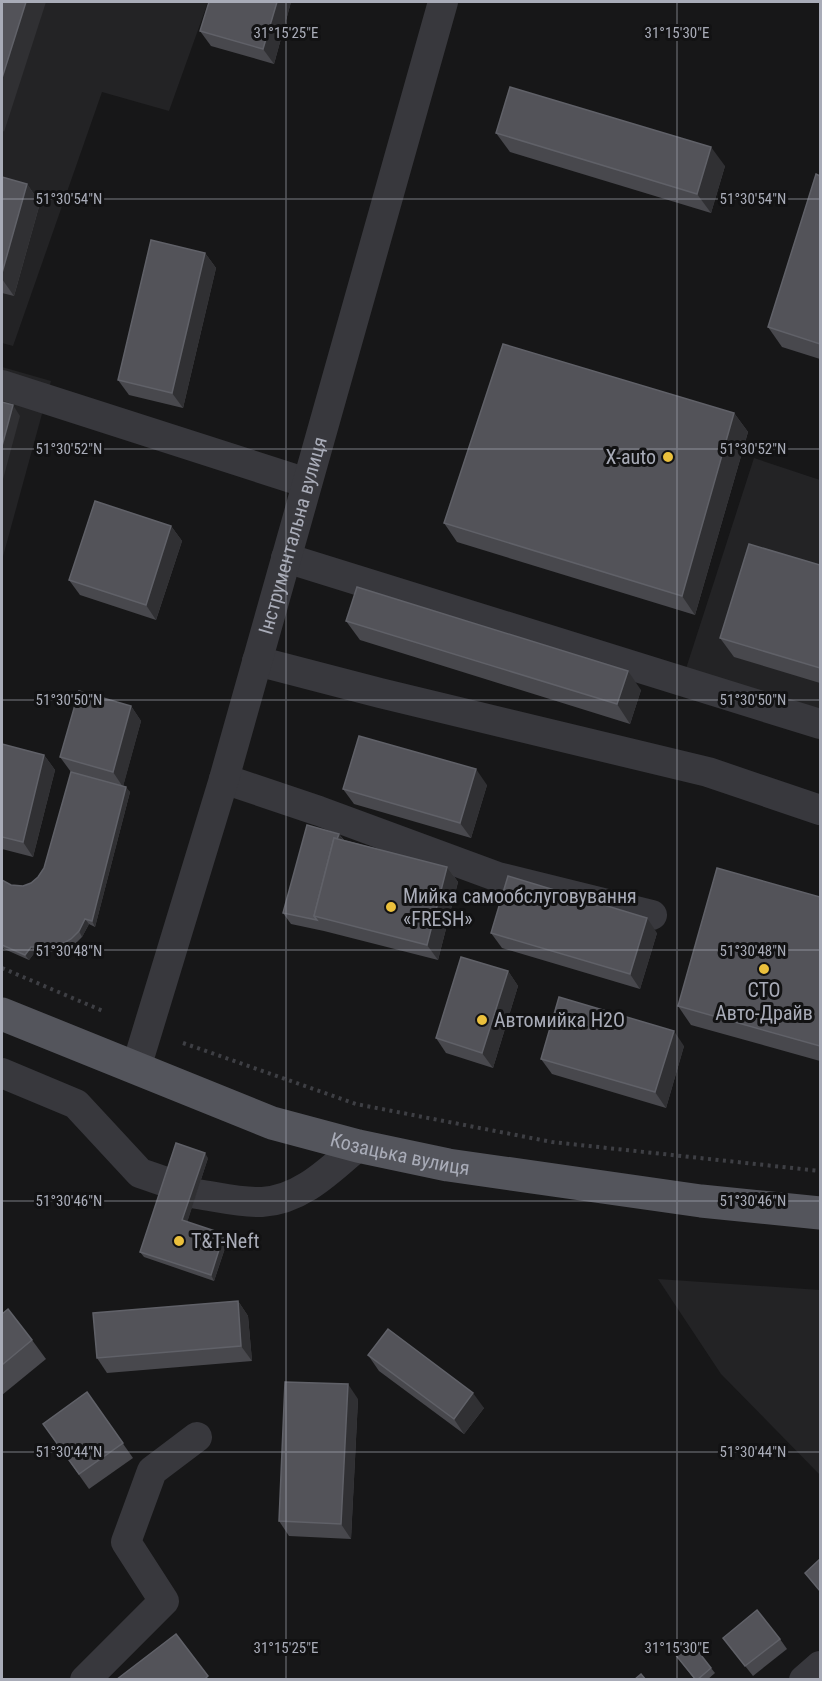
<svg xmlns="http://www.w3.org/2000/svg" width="822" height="1681" viewBox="0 0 822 1681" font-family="'Roboto Condensed',sans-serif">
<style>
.built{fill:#232325}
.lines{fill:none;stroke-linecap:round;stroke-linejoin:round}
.path{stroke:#3e3f44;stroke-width:4;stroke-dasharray:3 4.5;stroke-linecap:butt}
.minor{stroke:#38383d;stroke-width:30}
.major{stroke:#54555c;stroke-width:33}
.wall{fill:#48484d}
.shaded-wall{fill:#303033}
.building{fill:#535359;stroke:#606168;stroke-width:1.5}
.ticks{fill:none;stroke:#a9acb8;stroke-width:1.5;stroke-opacity:0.45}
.poi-dot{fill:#ebc03c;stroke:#121213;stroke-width:2}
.labels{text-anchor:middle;stroke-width:6;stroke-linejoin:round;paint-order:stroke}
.poi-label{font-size:20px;fill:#a9acb8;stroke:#121213;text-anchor:start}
.street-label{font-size:20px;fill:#a9acb8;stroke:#121213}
.ticks-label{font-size:15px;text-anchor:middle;fill:#a9acb8;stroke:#121213;stroke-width:6;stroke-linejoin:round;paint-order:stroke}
</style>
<rect width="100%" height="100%" fill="#171718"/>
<g class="built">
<path d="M 2,2 L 208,2 L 169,111 L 102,92 L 13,346 L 2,343 Z"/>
<path d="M 2,367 L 51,381 L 2,560 Z"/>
<path d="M 754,458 L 820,480 L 820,734 L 682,681 Z"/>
<path d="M 658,1279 L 820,1290 L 820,1475 L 721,1374 Z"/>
</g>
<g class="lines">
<g class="path">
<path d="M 2,968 L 103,1011"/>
<path d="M 183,1043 L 356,1104 L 552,1142 L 820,1171"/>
</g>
<g class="minor">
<path d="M 2,385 L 307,483"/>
<path d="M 286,558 L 820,724"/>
<path d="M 257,661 L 380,693 L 708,772 L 820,810"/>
<path d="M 224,779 L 319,811 L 498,877 L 652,915"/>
<path id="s1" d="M 136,1068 L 224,779 L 443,2"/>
<path d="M 2,1073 L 76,1104 L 140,1173 L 169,1183"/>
<path d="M 197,1194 C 218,1197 241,1203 262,1202 C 301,1200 330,1170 358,1146"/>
<path d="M 85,1680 L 164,1601 L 126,1542 L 152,1471 L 197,1437"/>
<path d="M 804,1680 L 820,1666"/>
</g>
<path class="major" id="s2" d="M 2,1014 L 272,1123 L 358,1146 L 448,1165 L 701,1201 L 820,1213"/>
</g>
<g class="wall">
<path d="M 291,2 L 274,64 L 211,46 L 200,31 Z"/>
<path d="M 496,133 L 725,166 L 711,213 L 510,152 Z"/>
<path d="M 820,176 L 820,359 L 782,347 L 768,327 Z"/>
<path d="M 2,177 L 27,184 L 40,203 L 14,296 L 2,293 Z"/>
<path d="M 205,253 L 216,268 L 183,408 L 129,395 L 118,380 Z"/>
<path d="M 734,413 L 748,432 L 695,615 L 457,542 L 444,523 Z"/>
<path d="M 171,526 L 182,541 L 156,620 L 80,595 L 69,580 Z"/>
<path d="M 820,565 L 820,683 L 734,657 L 720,638 Z"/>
<path d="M 346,621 L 641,690 L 630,724 L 360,640 Z"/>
<path d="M 131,706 L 141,721 L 123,786 L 130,792 L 95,927 L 89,924 L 82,937 L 75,944 L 61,952 L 35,952 L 29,960 L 2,948 L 2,880 L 11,885 L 23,886 L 31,883 L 38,877 L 44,868 L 71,772 L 60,757 Z"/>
<path d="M 2,744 L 44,755 L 55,770 L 33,857 L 2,849 Z"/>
<path d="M 487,785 L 471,838 L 354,804 L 343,789 Z"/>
<path d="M 339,834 L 344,840 L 447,867 L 458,882 L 438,960 L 324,931 L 291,924 L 283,913 Z"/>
<path d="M 820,897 L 820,1061 L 691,1025 L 678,1006 Z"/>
<path d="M 491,933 L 657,933 L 640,989 L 502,948 Z"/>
<path d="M 508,971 L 518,986 L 493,1068 L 446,1053 L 436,1038 Z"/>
<path d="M 684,1046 L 666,1108 L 552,1074 L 541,1059 Z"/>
<path d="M 208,1158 L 187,1222 L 228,1239 L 214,1281 L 144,1257 L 140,1252 Z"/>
<path d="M 238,1301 L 248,1316 L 252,1361 L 107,1373 L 97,1358 Z"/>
<path d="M 2,1314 L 32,1340 L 46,1359 L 2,1395 Z"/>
<path d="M 368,1355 L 484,1408 L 464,1434 L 379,1371 Z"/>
<path d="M 87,1392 L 133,1458 L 89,1489 L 43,1424 Z"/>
<path d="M 358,1399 L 351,1539 L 289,1536 L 279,1521 Z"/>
<path d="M 723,1638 L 780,1639 L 787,1649 L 753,1676 Z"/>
<path d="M 674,1653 L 711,1668 L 715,1673 L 707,1680 L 695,1680 Z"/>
</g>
<g class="shaded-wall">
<path d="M 26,2 L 46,2 L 4,132 L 2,129 L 2,78 Z"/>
<path d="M 277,2 L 291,2 L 274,64 L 263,49 Z"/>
<path d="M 711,147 L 725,166 L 711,213 L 697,194 Z"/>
<path d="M 27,184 L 40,203 L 14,296 L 2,279 L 2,273 Z"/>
<path d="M 205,253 L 216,268 L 183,408 L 172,393 Z"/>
<path d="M 13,405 L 20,416 L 2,483 L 2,446 Z"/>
<path d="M 734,413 L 748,432 L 695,615 L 682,596 Z"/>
<path d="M 171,526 L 182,541 L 156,620 L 146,605 Z"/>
<path d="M 628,671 L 641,690 L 630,724 L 617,704 Z"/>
<path d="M 131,706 L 141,721 L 123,787 L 113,772 Z"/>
<path d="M 44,755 L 55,770 L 33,857 L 23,842 Z"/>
<path d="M 476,769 L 487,785 L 471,838 L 460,823 Z"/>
<path d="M 126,787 L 130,792 L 95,927 L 92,921 Z"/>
<path d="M 339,834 L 346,844 L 318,917 Z"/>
<path d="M 447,867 L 458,882 L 438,960 L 427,945 Z"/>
<path d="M 647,918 L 657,933 L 640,989 L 630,974 Z"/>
<path d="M 85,919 L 89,924 L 82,937 L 79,931 Z"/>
<path d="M 31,947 L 35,952 L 29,960 L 25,955 Z"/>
<path d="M 508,971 L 518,986 L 493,1068 L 482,1053 Z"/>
<path d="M 674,1031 L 684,1046 L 666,1108 L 655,1092 Z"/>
<path d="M 205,1153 L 208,1158 L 186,1226 L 182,1220 Z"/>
<path d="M 224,1234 L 228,1239 L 214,1281 L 211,1275 Z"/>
<path d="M 238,1301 L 248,1316 L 252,1361 L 241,1346 Z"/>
<path d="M 348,1384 L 358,1399 L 351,1539 L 341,1524 Z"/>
<path d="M 473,1393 L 484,1408 L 464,1434 L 454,1419 Z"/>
</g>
<g class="building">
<path d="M 2,2 L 26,2 L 2,78 Z"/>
<path d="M 209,2 L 277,2 L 263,49 L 200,31 Z"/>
<path d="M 510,87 L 711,147 L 697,194 L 496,133 Z"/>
<path d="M 816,174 L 820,176 L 820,344 L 768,327 Z"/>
<path d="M 2,177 L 27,184 L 2,273 Z"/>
<path d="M 151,240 L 205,253 L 172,393 L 118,380 Z"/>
<path d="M 503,344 L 734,413 L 682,596 L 444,523 Z"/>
<path d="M 2,402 L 13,405 L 2,446 Z"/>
<path d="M 95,501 L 171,526 L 146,605 L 69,580 Z"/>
<path d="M 749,544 L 820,565 L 820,668 L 720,638 Z"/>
<path d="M 357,587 L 628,671 L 617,704 L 346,621 Z"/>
<path d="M 79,691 L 131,706 L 113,772 L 60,757 Z"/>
<path d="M 359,736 L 476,769 L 460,823 L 343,789 Z"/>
<path d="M 2,744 L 44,755 L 23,842 L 2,837 Z"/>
<path d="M 71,772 L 126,787 L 92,921 L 85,919 L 79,931 L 71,939 L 57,947 L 31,947 L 25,955 L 2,945 L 2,880 L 11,885 L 23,886 L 31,883 L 38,877 L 44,868 Z"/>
<path d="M 307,825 L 339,834 L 337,839 L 334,838 L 314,916 L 317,920 L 283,913 Z"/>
<path d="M 334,838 L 447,867 L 427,945 L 314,916 Z"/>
<path d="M 717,868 L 820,897 L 820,1046 L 678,1006 Z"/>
<path d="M 508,876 L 647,918 L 630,974 L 491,933 Z"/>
<path d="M 461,957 L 508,971 L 482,1053 L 436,1038 Z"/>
<path d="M 559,997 L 674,1031 L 655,1092 L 541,1059 Z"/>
<path d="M 176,1143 L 205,1153 L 182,1220 L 224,1234 L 211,1275 L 140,1252 Z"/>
<path d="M 238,1301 L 241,1346 L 97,1358 L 93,1313 Z"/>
<path d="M 8,1309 L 32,1340 L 2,1365 L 2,1314 Z"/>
<path d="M 388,1329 L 473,1393 L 454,1419 L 368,1355 Z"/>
<path d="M 285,1382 L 348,1384 L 341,1524 L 279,1521 Z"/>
<path d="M 87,1392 L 123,1443 L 79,1474 L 43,1424 Z"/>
<path d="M 820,1559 L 820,1591 L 805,1573 Z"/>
<path d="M 757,1610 L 780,1639 L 745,1666 L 723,1638 Z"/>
<path d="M 176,1634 L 208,1676 L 204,1680 L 116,1680 Z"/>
<path d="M 690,1641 L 711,1668 L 697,1680 L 696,1680 L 674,1653 Z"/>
<path d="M 641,1674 L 646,1680 L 634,1680 Z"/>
</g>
<path class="ticks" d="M 286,2 L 286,1680M 677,2 L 677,1680M 2,199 L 820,199M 2,449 L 820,449M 2,700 L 820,700M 2,950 L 820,950M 2,1201 L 820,1201M 2,1452 L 820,1452"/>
<g class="poi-dot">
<circle cx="668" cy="457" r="6"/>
<circle cx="391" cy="907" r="6"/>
<circle cx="764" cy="969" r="6"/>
<circle cx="482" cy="1020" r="6"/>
<circle cx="179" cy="1241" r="6"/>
</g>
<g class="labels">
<g class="poi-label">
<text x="656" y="464" text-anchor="end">X-auto</text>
<text x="403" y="903">Мийка самообслуговування<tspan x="403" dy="23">«FRESH»</tspan></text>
<text x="764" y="997" text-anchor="middle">СТО<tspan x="764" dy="23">Авто-Драйв</tspan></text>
<text x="494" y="1027">Автомийка H2O</text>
<text x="191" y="1248">T&amp;T-Neft</text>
</g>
<g class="street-label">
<text dy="7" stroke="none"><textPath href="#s1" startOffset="555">Інструментальна вулиця</textPath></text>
<text dy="7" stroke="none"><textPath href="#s2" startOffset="423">Козацька вулиця</textPath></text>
</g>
</g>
<g class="ticks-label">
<text x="286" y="38">31°15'25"E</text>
<text x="677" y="38">31°15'30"E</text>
<text x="69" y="204">51°30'54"N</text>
<text x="753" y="204">51°30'54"N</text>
<text x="69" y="454">51°30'52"N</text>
<text x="753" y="454">51°30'52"N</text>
<text x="69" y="705">51°30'50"N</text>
<text x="753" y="705">51°30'50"N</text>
<text x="69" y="956">51°30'48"N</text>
<text x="753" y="956">51°30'48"N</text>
<text x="69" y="1206">51°30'46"N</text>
<text x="753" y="1206">51°30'46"N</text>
<text x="69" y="1457">51°30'44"N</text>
<text x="753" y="1457">51°30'44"N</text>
<text x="286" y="1653">31°15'25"E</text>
<text x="677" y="1653">31°15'30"E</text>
</g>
<rect width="822" height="1681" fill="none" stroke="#a9acb8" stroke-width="6"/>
</svg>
